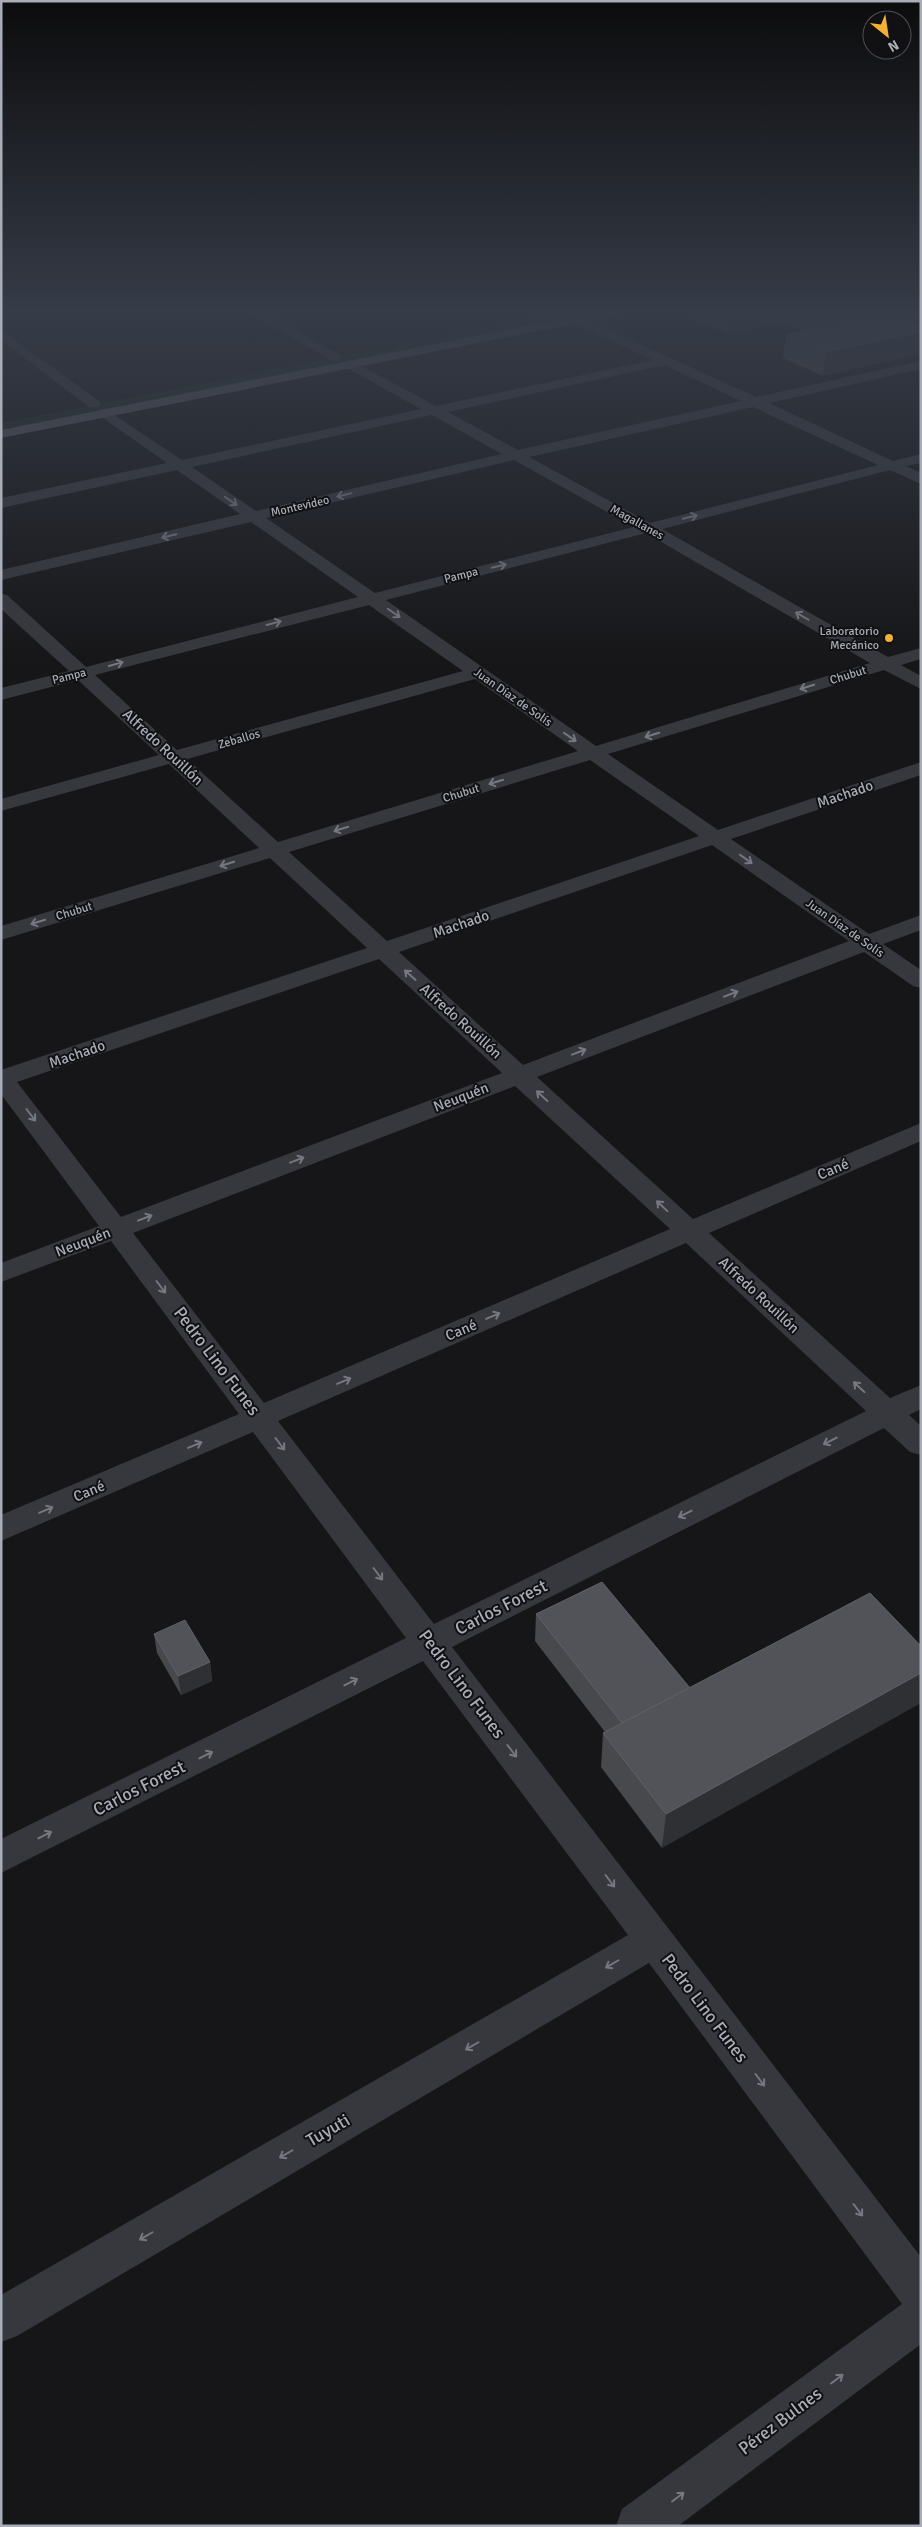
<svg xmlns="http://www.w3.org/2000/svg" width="922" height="2527" viewBox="0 0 922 2527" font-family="Signika,sans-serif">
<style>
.green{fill:#1e261f}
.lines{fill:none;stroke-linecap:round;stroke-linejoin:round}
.minor{fill:#37383d;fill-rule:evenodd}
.major{fill:#53555c;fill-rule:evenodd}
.wall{fill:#47494d}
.shaded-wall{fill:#2f3033}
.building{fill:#525359;stroke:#5f6168}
.oneway{stroke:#757881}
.poi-dot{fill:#f2b134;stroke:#111113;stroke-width:2}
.labels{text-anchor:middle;stroke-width:4;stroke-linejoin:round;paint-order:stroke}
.far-street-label{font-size:12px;fill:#a8adb8;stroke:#111113}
.far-poi-label{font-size:12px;fill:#a8adb8;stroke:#111113;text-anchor:end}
.street-label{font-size:15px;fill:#a8adb8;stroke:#111113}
.near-street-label{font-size:18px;fill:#a8adb8;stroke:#111113}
</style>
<rect width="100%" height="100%" fill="#161618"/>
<path class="green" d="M 570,311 L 618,311 L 1,434 L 1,423 Z"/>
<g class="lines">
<g class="minor">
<path d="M 1,311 L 11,311 L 1,316 Z"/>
<path d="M 248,311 L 263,311 L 343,357 L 336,361 L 331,360 Z"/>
<path d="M 552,311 L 568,311 L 756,397 L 921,361 L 921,369 L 769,403 L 893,461 L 921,454 L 921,463 L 906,466 L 921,473 L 921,484 L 890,470 L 662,529 L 888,657 L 921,648 L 921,659 L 901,665 L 921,676 L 921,689 L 884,670 L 608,754 L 718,830 L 921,762 L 921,775 L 731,839 L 869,934 L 921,915 L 921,930 L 883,944 L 921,970 L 921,988 L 913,986 L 864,952 L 537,1077 L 693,1219 L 921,1123 L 921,1141 L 709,1233 L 890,1398 L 921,1385 L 921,1409 L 909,1415 L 921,1426 L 921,1455 L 910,1452 L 884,1428 L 452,1647 L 921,2257 L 921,2344 L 678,2526 L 616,2526 L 622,2509 L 902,2304 L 649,1963 L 17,2336 L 1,2342 L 1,2295 L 628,1935 L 423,1661 L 1,1873 L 1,1839 L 406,1638 L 253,1432 L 1,1541 L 1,1515 L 239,1414 L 111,1241 L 1,1282 L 1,1263 L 99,1226 L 1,1094 L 1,1070 L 367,948 L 270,858 L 1,940 L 1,926 L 259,848 L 169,764 L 1,811 L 1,799 L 159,755 L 78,680 L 1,700 L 1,688 L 69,671 L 1,609 L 1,594 L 7,595 L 86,667 L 358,597 L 251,522 L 1,580 L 1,570 L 240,514 L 177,470 L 1,508 L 1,498 L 167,463 L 100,416 L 98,413 L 100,410 L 105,409 L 182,460 L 421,409 L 345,367 L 343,364 L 350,360 L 436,406 L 653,360 L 554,314 ZM 665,365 L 741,401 L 518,450 L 448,412 ZM 753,407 L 878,465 L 650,523 L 529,457 ZM 432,415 L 502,454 L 256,511 L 192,467 ZM 514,460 L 634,527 L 375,593 L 266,518 ZM 646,533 L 870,663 L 596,746 L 386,600 ZM 369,605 L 463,671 L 177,750 L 95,675 ZM 475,679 L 578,751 L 278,842 L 187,759 ZM 590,760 L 699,836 L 387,941 L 289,852 ZM 712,845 L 849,941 L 523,1065 L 399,952 ZM 379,959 L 502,1073 L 121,1217 L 17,1082 ZM 515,1086 L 670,1229 L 264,1403 L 133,1233 ZM 686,1243 L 866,1411 L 434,1624 L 278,1421 Z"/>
<path d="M 1,330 L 99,401 L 101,404 L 99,407 L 89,407 L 1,340 Z"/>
</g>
<path class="major" d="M 600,311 L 624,311 L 618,315 L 1,438 L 1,430 Z"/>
</g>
<g class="wall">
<path d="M 693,311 L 888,311 L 823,376 L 783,358 L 786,335 L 804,331 L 784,322 L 728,333 L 692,317 Z"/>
<path d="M 536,1614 L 690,1688 L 662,1848 L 601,1767 L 603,1733 L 605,1732 L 535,1641 Z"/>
<path d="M 154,1634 L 210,1662 L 212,1681 L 181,1695 L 157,1653 Z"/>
</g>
<g class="shaded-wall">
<path d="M 730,311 L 785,311 L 784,322 L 728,333 Z"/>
<path d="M 921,332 L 921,354 L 823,376 L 826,352 Z"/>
<path d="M 210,1662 L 212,1681 L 181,1695 L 178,1676 Z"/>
<path d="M 921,1673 L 921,1703 L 662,1848 L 666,1814 Z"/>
</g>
<g class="building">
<path d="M 814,311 L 888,311 L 921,324 L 921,332 L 826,352 L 786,335 L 843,323 Z"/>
<path d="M 602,1582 L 690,1688 L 622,1723 L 536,1614 Z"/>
<path d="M 870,1593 L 921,1646 L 921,1673 L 666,1814 L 603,1733 Z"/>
<path d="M 185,1620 L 210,1662 L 178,1676 L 154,1634 Z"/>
</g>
<defs><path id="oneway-shaft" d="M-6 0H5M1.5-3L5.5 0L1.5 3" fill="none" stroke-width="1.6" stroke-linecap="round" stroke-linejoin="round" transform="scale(1.25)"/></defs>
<g class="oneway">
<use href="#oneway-shaft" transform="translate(344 495) rotate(167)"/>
<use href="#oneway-shaft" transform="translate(231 501) rotate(35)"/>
<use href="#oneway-shaft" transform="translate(690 517) rotate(-14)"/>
<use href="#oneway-shaft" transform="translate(169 536) rotate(167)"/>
<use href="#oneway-shaft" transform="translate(499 566) rotate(-14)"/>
<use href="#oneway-shaft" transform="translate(394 613) rotate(35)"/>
<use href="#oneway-shaft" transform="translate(802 616) rotate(-150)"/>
<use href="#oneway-shaft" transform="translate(274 623) rotate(-15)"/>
<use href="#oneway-shaft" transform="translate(116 664) rotate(-15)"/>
<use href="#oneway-shaft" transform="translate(807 687) rotate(163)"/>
<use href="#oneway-shaft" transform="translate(652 735) rotate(163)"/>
<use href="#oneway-shaft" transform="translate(570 737) rotate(35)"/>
<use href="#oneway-shaft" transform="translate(496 782) rotate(163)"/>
<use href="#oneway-shaft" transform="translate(341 829) rotate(163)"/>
<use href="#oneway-shaft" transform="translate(746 859) rotate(35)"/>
<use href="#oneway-shaft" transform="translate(227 864) rotate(163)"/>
<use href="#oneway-shaft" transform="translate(38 922) rotate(163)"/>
<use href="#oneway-shaft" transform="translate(410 975) rotate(-138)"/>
<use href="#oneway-shaft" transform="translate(731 994) rotate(-21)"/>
<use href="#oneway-shaft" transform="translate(579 1052) rotate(-21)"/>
<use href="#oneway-shaft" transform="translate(542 1096) rotate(-137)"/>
<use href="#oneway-shaft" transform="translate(31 1115) rotate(53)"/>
<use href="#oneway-shaft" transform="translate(297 1160) rotate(-21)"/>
<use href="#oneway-shaft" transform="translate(662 1206) rotate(-137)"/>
<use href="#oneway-shaft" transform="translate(145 1218) rotate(-21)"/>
<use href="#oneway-shaft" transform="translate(161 1287) rotate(53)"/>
<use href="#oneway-shaft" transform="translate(493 1316) rotate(-23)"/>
<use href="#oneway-shaft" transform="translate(344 1381) rotate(-23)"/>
<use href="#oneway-shaft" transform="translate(859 1387) rotate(-137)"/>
<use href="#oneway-shaft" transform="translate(830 1441) rotate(153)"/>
<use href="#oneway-shaft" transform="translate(280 1444) rotate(53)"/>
<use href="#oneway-shaft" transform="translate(195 1445) rotate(-23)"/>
<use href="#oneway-shaft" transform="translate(46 1510) rotate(-23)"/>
<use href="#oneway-shaft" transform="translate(685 1514) rotate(153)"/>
<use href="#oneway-shaft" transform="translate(378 1574) rotate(53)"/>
<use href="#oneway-shaft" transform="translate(351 1682) rotate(-27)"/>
<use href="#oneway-shaft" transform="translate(512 1751) rotate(53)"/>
<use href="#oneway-shaft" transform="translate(206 1755) rotate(-27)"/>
<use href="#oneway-shaft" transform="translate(45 1835) rotate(-27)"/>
<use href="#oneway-shaft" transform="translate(610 1881) rotate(53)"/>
<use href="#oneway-shaft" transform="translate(612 1964) rotate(150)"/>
<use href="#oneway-shaft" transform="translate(472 2046) rotate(150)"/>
<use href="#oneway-shaft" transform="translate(760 2080) rotate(53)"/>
<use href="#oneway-shaft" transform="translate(286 2154) rotate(150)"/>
<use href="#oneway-shaft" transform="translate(858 2210) rotate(53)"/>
<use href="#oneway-shaft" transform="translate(146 2236) rotate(150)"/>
<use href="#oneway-shaft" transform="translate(837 2379) rotate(-37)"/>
<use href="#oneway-shaft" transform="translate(678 2497) rotate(-37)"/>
</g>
<linearGradient id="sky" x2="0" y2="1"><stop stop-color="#0c0c0d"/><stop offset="0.47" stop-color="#363c48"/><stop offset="1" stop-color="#363c48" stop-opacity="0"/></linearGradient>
<rect width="922" height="665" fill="url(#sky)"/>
<circle class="poi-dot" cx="889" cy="638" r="5"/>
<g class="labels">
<g class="far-street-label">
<text transform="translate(300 506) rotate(-13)" y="4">Montevideo</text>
<text transform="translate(637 522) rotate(29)" y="4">Magallanes</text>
<text transform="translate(461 575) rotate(-14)" y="4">Pampa</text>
<text transform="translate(848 675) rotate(-17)" y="4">Chubut</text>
<text transform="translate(69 676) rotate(-14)" y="4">Pampa</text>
<text transform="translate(513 697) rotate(35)" y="4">Juan Díaz de Solís</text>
<text transform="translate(239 739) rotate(-16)" y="4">Zeballos</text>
<text transform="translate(461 793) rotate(-17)" y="4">Chubut</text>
<text transform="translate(74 911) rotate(-17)" y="4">Chubut</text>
<text transform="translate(845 928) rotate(35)" y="4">Juan Díaz de Solís</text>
</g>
<g class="far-poi-label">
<text x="879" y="635">Laboratorio<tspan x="879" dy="14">Mecánico</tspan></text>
</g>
<g class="street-label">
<text transform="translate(163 747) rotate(43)" y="5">Alfredo Rouillón</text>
<text transform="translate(845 794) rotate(-19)" y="5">Machado</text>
<text transform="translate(461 924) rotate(-19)" y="5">Machado</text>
<text transform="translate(461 1021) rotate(42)" y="5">Alfredo Rouillón</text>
<text transform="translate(77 1054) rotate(-19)" y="5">Machado</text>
<text transform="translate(461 1097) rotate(-21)" y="5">Neuquén</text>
<text transform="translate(833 1169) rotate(-23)" y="5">Cané</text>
<text transform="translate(83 1242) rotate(-21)" y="5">Neuquén</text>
<text transform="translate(759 1295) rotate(43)" y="5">Alfredo Rouillón</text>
<text transform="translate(461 1330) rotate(-23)" y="5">Cané</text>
<text transform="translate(89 1491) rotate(-23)" y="5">Cané</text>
</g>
<g class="near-street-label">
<text transform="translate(217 1361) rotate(53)" y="6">Pedro Lino Funes</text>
<text transform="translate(501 1607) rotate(-27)" y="6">Carlos Forest</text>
<text transform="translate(462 1684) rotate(53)" y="6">Pedro Lino Funes</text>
<text transform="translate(139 1788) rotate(-27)" y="6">Carlos Forest</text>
<text transform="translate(705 2008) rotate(53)" y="6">Pedro Lino Funes</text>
<text transform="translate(328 2130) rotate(-30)" y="6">Tuyuti</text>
<text transform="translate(780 2421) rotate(-37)" y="6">Pérez Bulnes</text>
</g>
</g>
<rect width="922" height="2527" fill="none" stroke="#a8adb8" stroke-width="5"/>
<g transform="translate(887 35) rotate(150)"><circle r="24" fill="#111113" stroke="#4d4f55"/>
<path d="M0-4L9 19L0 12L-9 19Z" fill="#f2b134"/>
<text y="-8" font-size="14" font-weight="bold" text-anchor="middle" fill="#a8adb8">N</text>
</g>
</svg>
